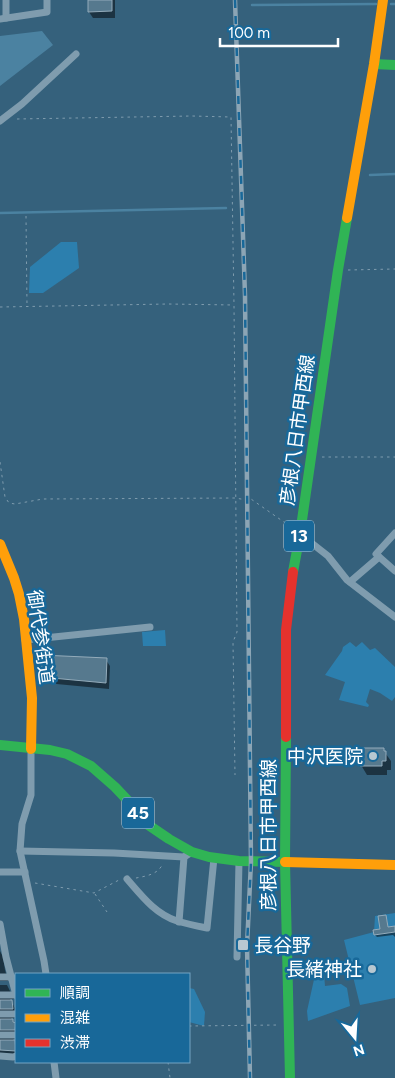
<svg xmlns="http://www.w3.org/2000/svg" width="395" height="1078" viewBox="0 0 395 1078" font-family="Figtree,'Noto Sans JP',sans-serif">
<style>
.green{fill:#2c7fae}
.water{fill:#4b82a1}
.shadow{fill:#0007}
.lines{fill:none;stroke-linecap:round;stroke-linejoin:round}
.stream{stroke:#4b82a1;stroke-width:2.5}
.building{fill:#56798e;stroke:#94acbb}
.path{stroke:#7f9cae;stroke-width:1;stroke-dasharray:2.5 4;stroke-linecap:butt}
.street{stroke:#7f9cae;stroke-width:7}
.fast{stroke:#30b455;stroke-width:10}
.slow{stroke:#ff9f0a;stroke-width:10}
.jam{stroke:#e5322d;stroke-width:10}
.rail-casing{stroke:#8ca5b5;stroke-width:4.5}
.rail{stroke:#186899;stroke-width:2.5;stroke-dasharray:8;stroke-linecap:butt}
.poi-dot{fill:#b8c8d1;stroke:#186899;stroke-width:2}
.labels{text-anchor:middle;stroke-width:5;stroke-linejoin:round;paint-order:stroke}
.shield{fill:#186899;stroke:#bad2e0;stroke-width:1}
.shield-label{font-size:18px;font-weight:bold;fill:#fff}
.street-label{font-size:19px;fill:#fff;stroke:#186899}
.poi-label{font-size:19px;fill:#fff;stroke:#186899;text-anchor:end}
</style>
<rect width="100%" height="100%" fill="#35617c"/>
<g class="green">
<path d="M 61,242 L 77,242 L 79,268 L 43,293 L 29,293 L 30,267 Z"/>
<path d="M 165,630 L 166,646 L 143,646 L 142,632 Z"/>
<path d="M 350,642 L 356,647 L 362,642 L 370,650 L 375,648 L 395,667 L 395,697 L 392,701 L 380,693 L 370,689 L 366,702 L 369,705 L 368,707 L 339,700 L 345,682 L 325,675 L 342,651 L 343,647 Z"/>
<path d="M 395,913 L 395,998 L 360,1005 L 344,940 L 374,932 L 375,916 Z"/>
<path d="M 324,974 L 325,986 L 341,984 L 347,988 L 350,1006 L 308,1021 L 307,1011 L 315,975 Z"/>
<path d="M 189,988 L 194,989 L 205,1012 L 204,1026 L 189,1022 Z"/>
</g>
<path class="water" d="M 42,31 L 53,45 L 0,86 L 0,36 Z"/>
<g class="shadow">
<path d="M 89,0 L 115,0 L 115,18 L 93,18 L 89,12 Z"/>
<path d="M 106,660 L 110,666 L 109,689 L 46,683 L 42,677 Z"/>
<path d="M 383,750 L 391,761 L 391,770 L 387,770 L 387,775 L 367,775 L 361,765 Z"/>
<path d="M 386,917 L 387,920 L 388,928 L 395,927 L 395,937 L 393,935 L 377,937 L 375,935 L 381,930 Z"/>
<path d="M 0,951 L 3,957 L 5,970 L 8,981 L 0,981 Z"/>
<path d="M 0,985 L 7,985 L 14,999 L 10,999 L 16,1010 L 16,1018 L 11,1018 L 16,1026 L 16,1039 L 13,1039 L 16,1044 L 16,1060 L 0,1059 Z"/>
</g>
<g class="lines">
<g class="stream">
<path d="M 391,4 L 395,4"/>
<path d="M 252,5 L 376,4"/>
<path d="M 370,175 L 395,174"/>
<path d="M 0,213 L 226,208"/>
</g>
</g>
<g class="building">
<path d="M 88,0 L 112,0 L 112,11 L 88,12 Z"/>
<path d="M 41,655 L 107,658 L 106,683 L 41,677 Z"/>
<path d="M 360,748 L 384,748 L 384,751 L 386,751 L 386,761 L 382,761 L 382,766 L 360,766 Z"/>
<path d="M 386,915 L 388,927 L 395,926 L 395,932 L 374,935 L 373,930 L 380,929 L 378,916 Z"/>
<path d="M 0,1000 L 12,1000 L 13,1009 L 0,1009 Z"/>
<path d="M 0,1019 L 13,1019 L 13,1022 L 16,1023 L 15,1030 L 0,1030 Z"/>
<path d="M 0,1040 L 15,1040 L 16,1051 L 0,1050 Z"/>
</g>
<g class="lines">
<g class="path">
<path d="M 17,119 L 192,116 L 231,117 L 234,305 L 237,632 L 233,642 L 235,775"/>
<path d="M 26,216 L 27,306"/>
<path d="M 348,270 L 395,269"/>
<path d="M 0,307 L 168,304 L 234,305"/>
<path d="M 322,457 L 395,457"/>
<path d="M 0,462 L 5,497 L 9,503 L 15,504 L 43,499 L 235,498 L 247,500 L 251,499 L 291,527"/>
<path d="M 136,878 C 147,876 159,874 163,863"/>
<path d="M 35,883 L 94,893 L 119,880"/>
<path d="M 95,894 L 107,912"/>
<path d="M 189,1026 L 278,1025"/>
<path d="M 168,1062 L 170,1078"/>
</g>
<g class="street">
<path d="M 6,0 L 6,18"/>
<path d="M 0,19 L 47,12 L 47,0"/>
<path d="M 0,121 L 22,104 L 76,54"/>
<path d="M 395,533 L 376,554 L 395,571"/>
<path d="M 300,534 L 328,556 L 347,580 L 395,617"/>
<path d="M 350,582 L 379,557"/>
<path d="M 25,640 L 150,627"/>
<path d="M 31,749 L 31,795 L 22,824 L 20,851 L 44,961 L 46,974"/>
<path d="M 20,851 L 114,853 L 184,857 L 192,852"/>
<path d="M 0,872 L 25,872"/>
<path d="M 127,879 C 141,895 155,914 177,921 C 187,924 197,926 207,928 L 214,858"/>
<path d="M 179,922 L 184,857"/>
<path d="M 0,924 L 6,957 L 16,995"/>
<path d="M 237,957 L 239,861"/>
<path d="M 0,977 L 12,977"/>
<path d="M 0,995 L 16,995"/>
<path d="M 0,1014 L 16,1014"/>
<path d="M 0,1035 L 16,1035"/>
<path d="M 0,1056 L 13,1057 L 16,1056"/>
<path d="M 54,1062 L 56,1078"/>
</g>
<g class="fast">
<path d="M 374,64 L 395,65"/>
<path d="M 293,572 L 300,534 L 338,270 L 347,218"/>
<path d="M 286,737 L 285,862 L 290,1078"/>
<path d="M 0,745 L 50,750 L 67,754 L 91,766 L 115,787 L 132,805 L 144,822 L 169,839 L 192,852 L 209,857 L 239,861 L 285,862"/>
</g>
<g class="slow">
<path d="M 347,218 L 374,64 L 383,0"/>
<path d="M 0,544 L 14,578 L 19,594 L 24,619 L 32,698 L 31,749"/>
<path d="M 285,862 L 395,865"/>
</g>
<path class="jam" d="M 286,737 L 286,630 L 293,572"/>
<defs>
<path id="rail" d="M 235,0 L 245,295 L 251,862 L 247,946 L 250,1078"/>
</defs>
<use href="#rail" class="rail-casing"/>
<use href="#rail" class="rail"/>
</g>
<g class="poi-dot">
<circle cx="373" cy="756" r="5"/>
<rect x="237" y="939" width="12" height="12" rx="2.5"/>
<circle cx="372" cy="969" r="5"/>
</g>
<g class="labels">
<g class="shield">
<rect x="284" y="520.5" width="30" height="31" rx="4"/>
<rect x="122" y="797.5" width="32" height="31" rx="4"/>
</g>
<g class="shield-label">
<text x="299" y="542">13</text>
<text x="138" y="819">45</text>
</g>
<g class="street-label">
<text transform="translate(297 430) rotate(-82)" y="7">彦根八日市甲西線</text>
<text transform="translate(41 637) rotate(82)" y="7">御代参街道</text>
<text transform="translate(268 835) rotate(-90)" y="7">彦根八日市甲西線</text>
</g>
<g class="poi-label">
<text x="363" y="763">中沢医院</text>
<text x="254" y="952" text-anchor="start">長谷野</text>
<text x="362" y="976">長緒神社</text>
</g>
</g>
<rect x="15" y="973" width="175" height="90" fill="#186899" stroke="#74a4c2"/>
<rect x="25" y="989" width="25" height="8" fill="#30b455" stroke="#74a4c2"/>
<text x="60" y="998" font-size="15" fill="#ffffff">順調</text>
<rect x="25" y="1014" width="25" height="8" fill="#ff9f0a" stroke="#74a4c2"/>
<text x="60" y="1023" font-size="15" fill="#ffffff">混雑</text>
<rect x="25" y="1039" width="25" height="8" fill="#e5322d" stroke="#74a4c2"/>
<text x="60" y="1048" font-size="15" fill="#ffffff">渋滞</text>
<g transform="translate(355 1038) rotate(162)" stroke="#186899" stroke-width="4" paint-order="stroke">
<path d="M0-4L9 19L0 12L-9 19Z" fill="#ffffff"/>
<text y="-8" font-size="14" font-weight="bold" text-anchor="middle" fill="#ffffff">N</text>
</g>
<path d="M220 38v8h118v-8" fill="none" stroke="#ffffff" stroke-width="2.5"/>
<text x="228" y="38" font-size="15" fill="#ffffff" stroke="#186899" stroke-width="4" paint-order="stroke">100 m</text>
</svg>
